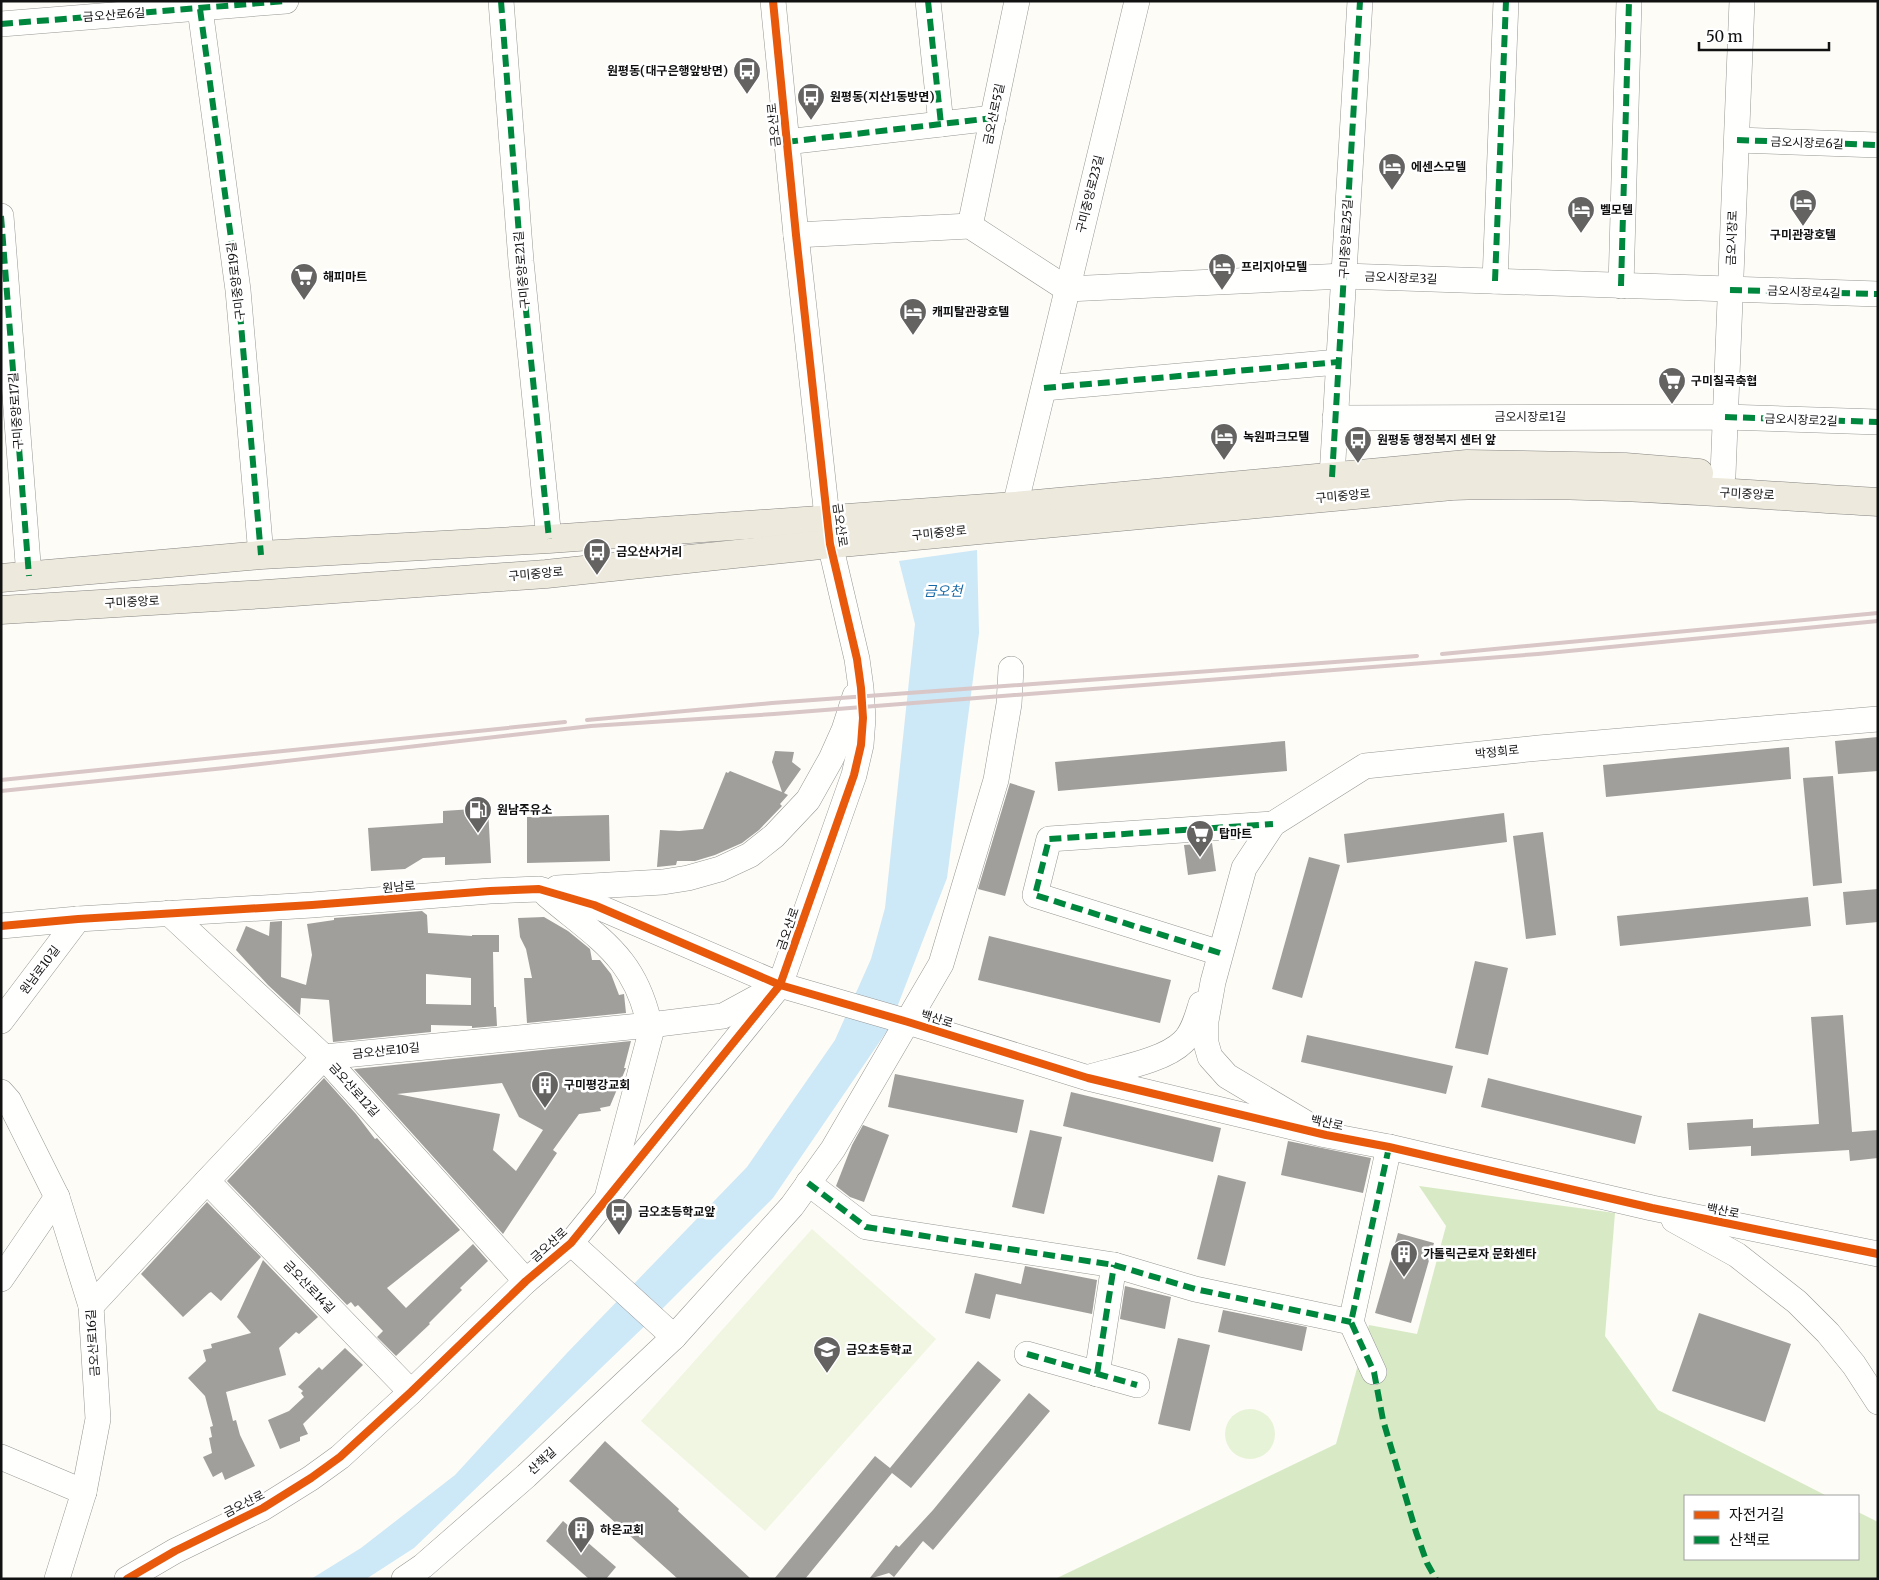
<svg xmlns="http://www.w3.org/2000/svg" width="1879" height="1580" viewBox="0 0 1879 1580" font-family="Merriweather,'Noto Sans KR',serif">
<style>
.green{fill:#e7f3d7}
.forest{fill:#d8eac5}
.pitch{fill:#f0f6e1}
.water{fill:#cde8f7}
.building{fill:#a19f9c;fill-rule:evenodd}
.lines{fill:none;stroke-linecap:round;stroke-linejoin:round}
.minor-casing{stroke:#979795;stroke-width:26}
.major-casing{stroke:#858482;stroke-width:29}
.minor{stroke:#fffffe;stroke-width:25}
.major{stroke:#ede9dc;stroke-width:28}
.rail{stroke:#d9c6c7;stroke-width:4}
.quiet{stroke:#00873e;stroke-width:6;stroke-dasharray:12 6;stroke-linecap:butt}
.cycleway-casing{stroke:#fff;stroke-width:11}
.cycleway{stroke:#e8590c;stroke-width:8}
.labels{text-anchor:middle;stroke-width:5;stroke-linejoin:round;paint-order:stroke}
.street-label{font-size:12px;fill:#111;stroke:#fff}
.poi-label{font-size:12px;font-weight:bold;fill:#111;stroke:#fff;text-anchor:start}
.water-label{font-size:14px;font-style:italic;fill:#1768a6;stroke:#fff}
</style>
<rect width="100%" height="100%" fill="#fdfcf7"/>
<circle class="green" cx="1250" cy="1434" r="25"/>
<path class="forest" d="M 1419,1186 L 1615,1213 L 1605,1336 L 1658,1410 L 1827,1496 L 1685,1496 L 1685,1559 L 1858,1559 L 1858,1512 L 1878,1522 L 1878,1579 L 1055,1579 L 1336,1444 L 1369,1325 L 1417,1334 L 1446,1226 Z"/>
<path class="pitch" d="M 812,1229 L 936,1339 L 765,1531 L 641,1421 Z"/>
<path class="water" d="M 977,550 L 979,633 L 947,878 L 889,1028 L 773,1198 L 654,1317 L 414,1548 L 366,1579 L 311,1579 L 361,1548 L 455,1475 L 567,1353 L 747,1167 L 835,1040 L 871,959 L 885,908 L 915,624 L 899,561 Z"/>
<g class="building">
<path d="M 1878,737 L 1878,771 L 1838,774 L 1835,741 Z"/>
<path d="M 1285,741 L 1287,771 L 1058,791 L 1055,762 Z"/>
<path d="M 1789,747 L 1791,779 L 1606,797 L 1603,765 Z"/>
<path d="M 775,751 L 794,752 L 792,762 L 801,769 L 784,793 L 788,795 L 780,804 L 782,806 L 759,830 L 742,843 L 715,855 L 695,861 L 677,861 L 676,865 L 657,867 L 660,830 L 679,831 L 703,829 L 726,772 L 728,773 L 730,771 L 782,792 L 772,762 Z"/>
<path d="M 1833,776 L 1842,883 L 1813,886 L 1803,778 Z"/>
<path d="M 1010,783 L 1035,791 L 1005,896 L 978,889 Z"/>
<path d="M 488,808 L 491,863 L 445,865 L 445,857 L 423,858 L 405,869 L 371,871 L 368,828 L 443,823 L 443,811 Z"/>
<path d="M 1504,813 L 1507,842 L 1347,863 L 1344,834 Z"/>
<path d="M 609,815 L 610,861 L 527,863 L 527,817 Z"/>
<path d="M 1543,832 L 1556,935 L 1526,939 L 1513,836 Z"/>
<path d="M 1212,843 L 1216,871 L 1188,875 L 1184,845 Z"/>
<path d="M 1309,857 L 1340,865 L 1302,998 L 1272,989 Z"/>
<path d="M 1878,889 L 1878,922 L 1846,925 L 1843,892 Z"/>
<path d="M 1808,897 L 1811,926 L 1620,946 L 1617,916 Z"/>
<path d="M 422,911 L 427,915 L 428,933 L 472,936 L 472,935 L 499,935 L 499,952 L 493,952 L 494,1007 L 496,1007 L 497,1026 L 472,1028 L 472,1026 L 431,1025 L 431,1032 L 333,1042 L 329,1000 L 301,998 L 300,1015 L 268,985 L 236,950 L 246,926 L 269,936 L 270,922 L 282,921 L 281,977 L 306,985 L 312,955 L 307,924 L 334,920 L 334,918 ZM 426,974 L 471,978 L 471,1005 L 426,1004 Z"/>
<path d="M 544,917 L 568,931 L 590,949 L 592,960 L 600,960 L 611,974 L 619,995 L 624,994 L 626,1013 L 527,1023 L 524,978 L 532,978 L 526,949 L 520,937 L 518,918 Z"/>
<path d="M 989,936 L 1171,980 L 1160,1023 L 978,980 Z"/>
<path d="M 1475,961 L 1508,968 L 1488,1055 L 1455,1048 Z"/>
<path d="M 1843,1015 L 1852,1132 L 1878,1130 L 1878,1158 L 1850,1161 L 1849,1150 L 1751,1156 L 1751,1146 L 1689,1150 L 1687,1123 L 1753,1119 L 1753,1128 L 1819,1124 L 1811,1017 Z"/>
<path d="M 1307,1035 L 1453,1066 L 1446,1094 L 1301,1062 Z"/>
<path d="M 631,1041 L 624,1068 L 626,1068 L 610,1106 L 600,1108 L 601,1111 L 579,1114 L 553,1150 L 557,1153 L 503,1234 L 354,1069 ZM 502,1083 L 519,1117 L 543,1130 L 516,1171 L 493,1150 L 500,1114 L 397,1094 Z"/>
<path d="M 895,1074 L 1024,1100 L 1017,1133 L 888,1107 Z"/>
<path d="M 324,1078 L 356,1114 L 375,1139 L 377,1138 L 460,1230 L 387,1288 L 406,1308 L 473,1244 L 488,1261 L 460,1288 L 462,1290 L 429,1323 L 430,1324 L 396,1356 L 377,1337 L 383,1331 L 358,1305 L 355,1307 L 351,1302 L 347,1305 L 227,1181 Z"/>
<path d="M 1488,1078 L 1642,1116 L 1635,1144 L 1481,1107 Z"/>
<path d="M 1071,1092 L 1221,1128 L 1213,1162 L 1063,1126 Z"/>
<path d="M 863,1125 L 889,1135 L 864,1202 L 850,1197 L 836,1186 L 852,1145 Z"/>
<path d="M 1030,1130 L 1062,1137 L 1044,1214 L 1012,1207 Z"/>
<path d="M 1288,1141 L 1371,1158 L 1363,1193 L 1281,1175 Z"/>
<path d="M 1218,1175 L 1246,1182 L 1225,1266 L 1197,1259 Z"/>
<path d="M 207,1202 L 261,1257 L 221,1301 L 211,1292 L 209,1293 L 183,1317 L 141,1274 Z"/>
<path d="M 1398,1233 L 1434,1243 L 1411,1323 L 1375,1313 Z"/>
<path d="M 263,1260 L 318,1317 L 299,1334 L 296,1332 L 279,1348 L 286,1375 L 226,1392 L 233,1421 L 236,1420 L 240,1435 L 255,1466 L 225,1480 L 222,1472 L 213,1477 L 203,1457 L 212,1453 L 209,1438 L 212,1437 L 210,1427 L 213,1426 L 205,1396 L 188,1378 L 206,1361 L 203,1350 L 212,1348 L 211,1344 L 251,1333 L 237,1317 Z"/>
<path d="M 1025,1266 L 1097,1280 L 1092,1314 L 996,1294 L 990,1319 L 965,1313 L 975,1273 L 1021,1284 Z"/>
<path d="M 1125,1286 L 1171,1297 L 1165,1329 L 1120,1319 Z"/>
<path d="M 1223,1310 L 1307,1327 L 1302,1351 L 1218,1332 Z"/>
<path d="M 1699,1313 L 1791,1344 L 1765,1422 L 1672,1391 Z"/>
<path d="M 1178,1338 L 1210,1345 L 1190,1431 L 1158,1424 Z"/>
<path d="M 345,1348 L 363,1365 L 303,1424 L 308,1434 L 300,1437 L 300,1441 L 280,1449 L 268,1420 L 289,1411 L 304,1397 L 301,1393 L 303,1391 L 298,1387 L 319,1367 L 322,1370 Z"/>
<path d="M 978,1361 L 1001,1380 L 911,1488 L 892,1473 L 805,1579 L 774,1579 L 875,1456 L 890,1468 Z"/>
<path d="M 1029,1393 L 1050,1411 L 933,1550 L 923,1541 L 894,1577 L 889,1573 L 869,1579 L 896,1545 L 899,1547 L 933,1510 Z"/>
<path d="M 605,1441 L 679,1509 L 678,1511 L 751,1579 L 678,1579 L 569,1481 Z"/>
<path d="M 563,1521 L 616,1567 L 606,1579 L 589,1579 L 546,1541 Z"/>
</g>
<g class="lines">
<defs>
<g id="minor">
<path d="M 501,1 L 521,261 L 549,539"/>
<path d="M 928,1 L 941,124"/>
<path d="M 200,9 L 238,290 L 261,555"/>
<path d="M 1,24 L 286,1"/>
<path d="M 1737,140 L 1878,145"/>
<path d="M 786,142 L 993,118"/>
<path d="M 1,216 L 29,576"/>
<path d="M 970,226 L 1017,1"/>
<path d="M 796,235 L 970,226 L 1067,289 L 1344,276 L 1878,294"/>
<path d="M 1495,281 L 1506,1"/>
<path d="M 1621,286 L 1629,1"/>
<path d="M 1044,388 L 1338,362"/>
<path d="M 1335,418 L 1725,417 L 1878,422"/>
<path d="M 1723,475 L 1742,1"/>
<path d="M 1332,477 L 1360,1"/>
<path d="M 1015,506 L 1137,1"/>
<path d="M 557,888 L 663,882 L 688,878 L 720,869 L 750,855 L 774,836 L 808,800 L 831,759 L 844,730 L 855,696"/>
<path d="M 547,895 C 600,940 637,957 651,1032 L 608,1194"/>
<path d="M 169,913 L 324,1057 L 526,1281"/>
<path d="M 1,926 L 78,919 L 312,905 L 490,891 L 539,889 L 594,905 L 780,985 L 908,1022 L 1088,1078 L 1326,1135 L 1389,1147 L 1652,1208 L 1878,1254"/>
<path d="M 1220,953 L 1035,895 L 1049,839 L 1273,824"/>
<path d="M 1,1021 L 78,919"/>
<path d="M 1090,1077 C 1116,1069 1164,1061 1183,1042 C 1193,1033 1197,1017 1201,1004"/>
<path d="M 1,1092 L 9,1101 L 57,1197 L 91,1306 L 98,1419 L 84,1492 L 57,1579"/>
<path d="M 1304,1122 L 1227,1076 L 1210,1057 L 1206,1043 L 1206,1021 L 1213,982 L 1244,868 L 1273,824 L 1365,766 L 1539,748 L 1878,719"/>
<path d="M 207,1181 L 411,1392"/>
<path d="M 808,1183 L 866,1227 L 1114,1265 L 1195,1289 L 1351,1322"/>
<path d="M 1674,1220 L 1737,1255 L 1797,1302 L 1828,1333 L 1854,1365 L 1878,1402"/>
<path d="M 571,1243 L 674,1337"/>
<path d="M 1,1279 L 57,1197"/>
<path d="M 91,1306 L 207,1181 L 324,1057 L 650,1025 L 723,1016 L 769,991"/>
<path d="M 1027,1354 L 1137,1385"/>
<path d="M 1374,1372 L 1351,1322 L 1389,1147"/>
<path d="M 1097,1374 L 1114,1265"/>
<path d="M 1,1457 L 84,1492"/>
<path d="M 127,1579 L 175,1551 L 263,1508 L 311,1478 L 340,1457 L 411,1392 L 526,1281 L 571,1243 L 780,985 L 854,775 L 861,745 L 863,718 L 861,688 L 857,659 L 830,544 L 796,235 L 773,1"/>
<path d="M 404,1579 L 423,1566 L 526,1476 L 674,1337 L 792,1206 L 833,1149 L 941,964 L 996,780 L 1009,704 L 1011,669"/>
</g>
<g id="major">
<path d="M 1,578 L 261,555 L 549,539 L 1015,506 L 1467,464 L 1625,467 L 1699,473"/>
<path d="M 1,610 L 266,594 L 546,574 L 830,544 L 1452,486 C 1594,481 1736,494 1878,502"/>
</g>
</defs>
<use href="#minor" class="minor-casing"/>
<use href="#major" class="major-casing"/>
<use href="#minor" class="minor"/>
<use href="#major" class="major"/>
<g class="rail">
<path d="M 1442,654 L 1878,613"/>
<path d="M 587,720 L 772,703 L 1417,656"/>
<path d="M 1,780 L 565,722"/>
<path d="M 1,791 L 225,768 L 591,726 L 774,714 L 1538,654 L 1878,621"/>
</g>
<g class="quiet">
<path d="M 501,1 L 521,261 L 549,539"/>
<path d="M 928,1 L 941,124"/>
<path d="M 200,9 L 238,290 L 261,555"/>
<path d="M 1,24 L 286,1"/>
<path d="M 1737,140 L 1878,145"/>
<path d="M 786,142 L 993,118"/>
<path d="M 1,216 L 29,576"/>
<path d="M 1495,281 L 1506,1"/>
<path d="M 1621,286 L 1629,1"/>
<path d="M 1730,290 L 1878,294"/>
<path d="M 1044,388 L 1338,362"/>
<path d="M 1725,417 L 1878,422"/>
<path d="M 1332,477 L 1360,1"/>
<path d="M 1220,953 L 1035,895 L 1049,839 L 1273,824"/>
<path d="M 1389,1147 L 1351,1322 L 1374,1372 L 1383,1420 L 1416,1532 L 1427,1563 L 1436,1579"/>
<path d="M 808,1183 L 866,1227 L 1114,1265 L 1195,1289 L 1351,1322"/>
<path d="M 1027,1354 L 1137,1385"/>
<path d="M 1097,1374 L 1114,1265"/>
</g>
<defs>
<g id="cycleway">
<path d="M 1,926 L 78,919 L 312,905 L 490,891 L 539,889 L 594,905 L 780,985 L 908,1022 L 1088,1078 L 1326,1135 L 1389,1147 L 1652,1208 L 1878,1254"/>
<path d="M 127,1579 L 175,1551 L 263,1508 L 311,1478 L 340,1457 L 411,1392 L 526,1281 L 571,1243 L 780,985 L 854,775 L 861,745 L 863,718 L 861,688 L 857,659 L 830,544 L 796,235 L 773,1"/>
</g>
</defs>
<use href="#cycleway" class="cycleway-casing"/>
<use href="#cycleway" class="cycleway"/>
</g>
<defs>
<symbol id="bus-pin" viewBox="-11 -11 22 30"><path d="M0 17L-7.5 6A9.5 9.5 0 1 1 7.5 6Z" fill="#646362" stroke="#fff"/><path d="M-5-6H5V4H4V6H2V4H-2V6H-4V4H-5ZM-3.5-4V0h7V-4ZM-3.5 1.2v1.5H-2V1.2ZM2 1.2v1.5H3.5V1.2Z" fill="#fff"/></symbol>
<symbol id="hotel-pin" viewBox="-11 -11 22 30"><path d="M0 17L-7.5 6A9.5 9.5 0 1 1 7.5 6Z" fill="#646362" stroke="#fff"/><path d="M-6-4.5h1.5V1H6V5H4.5V3h-9V5H-6ZM-4 0a1.8 1.8 0 1 1 3.6 0ZM.5 0V-2.5h3Q6-2.5 6 0Z" fill="#fff"/></symbol>
<symbol id="supermarket-pin" viewBox="-11 -11 22 30"><path d="M0 17L-7.5 6A9.5 9.5 0 1 1 7.5 6Z" fill="#646362" stroke="#fff"/><path d="M-6-5.5h2.5l.6 2H6L4.5 2H-2.5L-4.4-4H-6ZM-1.5 3.2a1.3 1.3 0 1 0 .1 0ZM3 3.2a1.3 1.3 0 1 0 .1 0Z" fill="#fff"/></symbol>
<symbol id="fuel-pin" viewBox="-11 -11 22 30"><path d="M0 17L-7.5 6A9.5 9.5 0 1 1 7.5 6Z" fill="#646362" stroke="#fff"/><path d="M-5.5-6h7V0h2V4h1.3V-2.5L3-4.5l.8-.8L6-3V5H2.5V1h-1V6h-7ZM-4.2-4.7v3.2H.2V-4.7Z" fill="#fff"/></symbol>
<symbol id="building-pin" viewBox="-11 -11 22 30"><path d="M0 17L-7.5 6A9.5 9.5 0 1 1 7.5 6Z" fill="#646362" stroke="#fff"/><path d="M-4-6H4V6H1V3H-1V6H-4ZM-2.5-4.3h1.7v1.8h-1.7ZM.8-4.3h1.7v1.8H.8ZM-2.5-1h1.7V.8h-1.7ZM.8-1h1.7V.8H.8Z" fill="#fff"/></symbol>
<symbol id="school-pin" viewBox="-11 -11 22 30"><path d="M0 17L-7.5 6A9.5 9.5 0 1 1 7.5 6Z" fill="#646362" stroke="#fff"/><path d="M0-5L7-2L0 1L-7-2ZM-4 1L0 2.5L4 1V4Q0 6-4 4Z" fill="#fff"/></symbol>
</defs>
<g fill-rule="evenodd">
<use href="#bus-pin" x="731" y="55" width="32" height="43"/>
<use href="#bus-pin" x="795" y="81" width="32" height="43"/>
<use href="#hotel-pin" x="1376" y="151" width="32" height="43"/>
<use href="#hotel-pin" x="1787" y="187" width="32" height="43"/>
<use href="#hotel-pin" x="1565" y="194" width="32" height="43"/>
<use href="#hotel-pin" x="1206" y="251" width="32" height="43"/>
<use href="#supermarket-pin" x="288" y="261" width="32" height="43"/>
<use href="#hotel-pin" x="897" y="296" width="32" height="43"/>
<use href="#supermarket-pin" x="1656" y="365" width="32" height="43"/>
<use href="#hotel-pin" x="1208" y="421" width="32" height="43"/>
<use href="#bus-pin" x="1342" y="424" width="32" height="43"/>
<use href="#bus-pin" x="581" y="536" width="32" height="43"/>
<use href="#fuel-pin" x="462" y="794" width="32" height="43"/>
<use href="#supermarket-pin" x="1184" y="818" width="32" height="43"/>
<use href="#building-pin" x="529" y="1069" width="32" height="43"/>
<use href="#bus-pin" x="603" y="1196" width="32" height="43"/>
<use href="#building-pin" x="1388" y="1238" width="32" height="43"/>
<use href="#school-pin" x="811" y="1334" width="32" height="43"/>
<use href="#building-pin" x="565" y="1514" width="32" height="43"/>
</g>
<g class="labels">
<g class="street-label">
<text transform="translate(114 15) rotate(-4)" y="4">금오산로6길</text>
<text transform="translate(994 114) rotate(-78)" y="4">금오산로5길</text>
<text transform="translate(774 125) rotate(-96)" y="4">금오산로</text>
<text transform="translate(1807 143) rotate(2)" y="4">금오시장로6길</text>
<text transform="translate(1090 194) rotate(-76)" y="4">구미중앙로23길</text>
<text transform="translate(1732 238) rotate(-88)" y="4">금오시장로</text>
<text transform="translate(1346 239) rotate(-87)" y="4">구미중앙로25길</text>
<text transform="translate(522 270) rotate(-95)" y="4">구미중앙로21길</text>
<text transform="translate(1401 278) rotate(2)" y="4">금오시장로3길</text>
<text transform="translate(236 281) rotate(-97)" y="4">구미중앙로19길</text>
<text transform="translate(1804 292) rotate(2)" y="4">금오시장로4길</text>
<text transform="translate(16 411) rotate(-94)" y="4">구미중앙로17길</text>
<text x="1530" y="421">금오시장로1길</text>
<text transform="translate(1801 420) rotate(2)" y="4">금오시장로2길</text>
<text transform="translate(1747 494) rotate(3)" y="4">구미중앙로</text>
<text transform="translate(1343 496) rotate(-5)" y="4">구미중앙로</text>
<text transform="translate(840 525) rotate(82)" y="4">금오산로</text>
<text transform="translate(939 533) rotate(-6)" y="4">구미중앙로</text>
<text transform="translate(536 574) rotate(-5)" y="4">구미중앙로</text>
<text transform="translate(132 602) rotate(-3)" y="4">구미중앙로</text>
<text transform="translate(1497 752) rotate(-6)" y="4">박정희로</text>
<text transform="translate(399 887) rotate(-5)" y="4">원남로</text>
<text transform="translate(788 929) rotate(-71)" y="4">금오산로</text>
<text transform="translate(40 970) rotate(-53)" y="4">원남로10길</text>
<text transform="translate(937 1019) rotate(17)" y="4">백산로</text>
<text transform="translate(386 1051) rotate(-6)" y="4">금오산로10길</text>
<text transform="translate(354 1090) rotate(48)" y="4">금오산로12길</text>
<text transform="translate(1327 1123) rotate(12)" y="4">백산로</text>
<text transform="translate(1723 1211) rotate(11)" y="4">백산로</text>
<text transform="translate(549 1245) rotate(-42)" y="4">금오산로</text>
<text transform="translate(309 1287) rotate(46)" y="4">금오산로14길</text>
<text transform="translate(93 1343) rotate(-94)" y="4">금오산로16길</text>
<text transform="translate(542 1461) rotate(-43)" y="4">산책길</text>
<text transform="translate(244 1504) rotate(-27)" y="4">금오산로</text>
</g>
<g class="poi-label">
<text x="728" y="75" text-anchor="end">원평동(대구은행앞방면)</text>
<text x="830" y="101">원평동(지산1동방면)</text>
<text x="1411" y="171">에센스모텔</text>
<text x="1600" y="214">벨모텔</text>
<text x="1803" y="239" text-anchor="middle">구미관광호텔</text>
<text x="1241" y="271">프리지아모텔</text>
<text x="323" y="281">해피마트</text>
<text x="932" y="316">캐피탈관광호텔</text>
<text x="1691" y="385">구미칠곡축협</text>
<text x="1243" y="441">녹원파크모텔</text>
<text x="1377" y="444">원평동 행정복지 센터 앞</text>
<text x="616" y="556">금오산사거리</text>
<text x="497" y="814">원남주유소</text>
<text x="1219" y="838">탑마트</text>
<text x="564" y="1089">구미평강교회</text>
<text x="638" y="1216">금오초등학교앞</text>
<text x="1423" y="1258">가톨릭근로자 문화센타</text>
<text x="846" y="1354">금오초등학교</text>
<text x="600" y="1534">하은교회</text>
</g>
<g class="water-label">
<text x="943" y="596">금오천</text>
</g>
</g>
<rect width="1879" height="1580" fill="none" stroke="#111111" stroke-width="5"/>
<rect x="1684" y="1495" width="175" height="65" fill="#ffffff" stroke="#a0a0a0"/>
<rect x="1694" y="1511" width="25" height="8" fill="#e8590c" stroke="#a0a0a0"/>
<text x="1729" y="1520" font-size="15" fill="#111111">자전거길</text>
<rect x="1694" y="1536" width="25" height="8" fill="#00873e" stroke="#a0a0a0"/>
<text x="1729" y="1545" font-size="15" fill="#111111">산책로</text>
<path d="M1699 42v8h130v-8" fill="none" stroke="#111111" stroke-width="2.5"/>
<text x="1706" y="42" font-size="15" fill="#111111" stroke="#ffffff" stroke-width="4" paint-order="stroke">50 m</text>
</svg>
